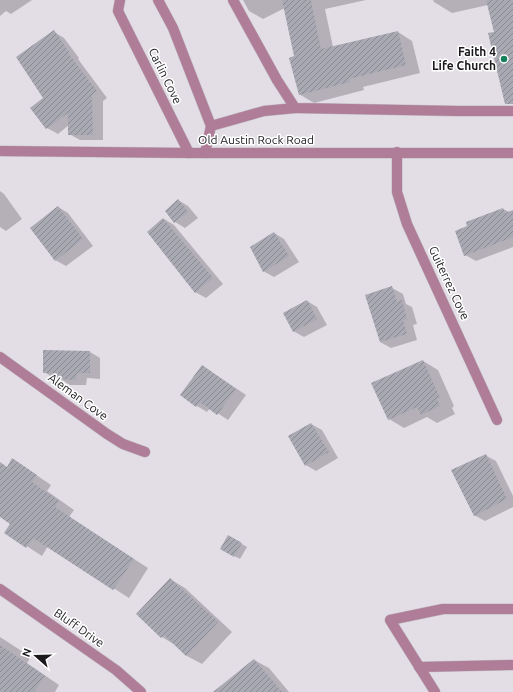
<svg xmlns="http://www.w3.org/2000/svg" width="513" height="692" viewBox="0 0 513 692" font-family="Ubuntu,sans-serif">
<style>
.shadow{fill:#0003}
.building{fill:url(#building-hatch)}
.lines{fill:none;stroke-linecap:round;stroke-linejoin:round}
.minor-casing{stroke:#bfbac2;stroke-width:11}
.minor{stroke:#af7d97;stroke-width:10}
.poi-dot{fill:#157f5a;stroke:#fff;stroke-width:1.5}
.labels{text-anchor:middle;stroke-width:3;stroke-linejoin:round;paint-order:stroke}
.poi-label{font-size:12px;font-weight:bold;fill:#1b191c;stroke:#fff;text-anchor:end}
.street-label{font-size:12px;fill:#1b191c;stroke:#fff}
</style>
<defs>
<pattern id="building-hatch" width="6" height="6" patternUnits="userSpaceOnUse"><rect width="6" height="6" fill="#a9a9b3"/><path d="M-1 1l2-2M0 6l6-6M5 7l2-2" fill="none" stroke="#898991"/></pattern>
</defs>
<rect width="100%" height="100%" fill="#e3dde6"/>
<g class="shadow">
<path d="M 0,0 L 32,0 L 11,14 L 6,11 L 0,16 Z"/>
<path d="M 243,0 L 366,0 L 325,9 L 333,47 L 398,32 L 412,41 L 420,73 L 363,87 L 364,90 L 314,103 L 299,94 L 296,57 L 285,8 L 263,19 L 249,11 Z"/>
<path d="M 433,0 L 513,0 L 513,93 L 495,33 L 488,5 L 452,13 L 434,2 Z"/>
<path d="M 54,32 L 64,38 L 79,58 L 78,59 L 107,98 L 103,101 L 103,140 L 80,140 L 69,134 L 69,125 L 58,134 L 47,128 L 32,108 L 45,98 Z"/>
<path d="M 0,191 L 4,194 L 22,219 L 6,231 L 0,227 Z"/>
<path d="M 178,200 L 188,206 L 198,218 L 185,228 L 175,222 Z"/>
<path d="M 58,207 L 68,213 L 93,246 L 66,266 L 55,260 Z"/>
<path d="M 503,209 L 509,212 L 513,211 L 513,247 L 476,261 L 465,255 Z"/>
<path d="M 164,219 L 174,225 L 223,284 L 206,298 L 195,292 Z"/>
<path d="M 274,233 L 284,239 L 299,262 L 274,277 L 263,271 Z"/>
<path d="M 392,288 L 403,294 L 406,304 L 412,307 L 417,324 L 413,325 L 417,340 L 391,348 L 380,342 Z"/>
<path d="M 307,301 L 317,307 L 327,325 L 304,337 L 293,331 Z"/>
<path d="M 44,351 L 90,352 L 100,358 L 100,379 L 87,378 L 86,385 L 70,385 L 59,378 L 54,378 L 44,372 Z"/>
<path d="M 423,361 L 438,370 L 454,406 L 452,408 L 455,414 L 437,423 L 427,417 L 404,428 L 389,419 Z"/>
<path d="M 203,366 L 246,395 L 228,420 L 210,408 L 207,412 L 197,406 Z"/>
<path d="M 311,424 L 322,430 L 338,458 L 316,471 L 306,465 Z"/>
<path d="M 485,455 L 496,461 L 513,496 L 513,507 L 485,521 L 474,515 Z"/>
<path d="M 13,459 L 51,485 L 47,491 L 74,510 L 69,517 L 148,568 L 129,598 L 48,546 L 42,556 L 5,532 L 11,523 L 0,515 L 0,472 L 7,468 Z"/>
<path d="M 228,536 L 247,547 L 240,559 L 221,549 Z"/>
<path d="M 170,579 L 185,588 L 232,632 L 202,664 L 187,656 L 177,646 L 162,637 Z"/>
<path d="M 0,637 L 31,657 L 27,663 L 59,685 L 55,692 L 0,692 Z"/>
<path d="M 254,660 L 269,668 L 289,692 L 225,692 Z"/>
</g>
<g class="building">
<path d="M 282,0 L 311,0 L 321,49 L 398,31 L 406,65 L 349,79 L 350,82 L 299,95 L 289,58 L 294,56 Z"/>
<path d="M 486,0 L 513,0 L 513,104 L 505,104 L 488,33 L 494,32 Z"/>
<path d="M 54,30 L 69,52 L 68,53 L 97,91 L 92,95 L 93,135 L 68,135 L 68,113 L 46,129 L 30,108 L 43,98 L 16,57 Z"/>
<path d="M 178,199 L 188,212 L 174,223 L 165,211 Z"/>
<path d="M 58,206 L 83,239 L 55,261 L 30,228 Z"/>
<path d="M 503,208 L 505,213 L 513,210 L 513,237 L 464,256 L 455,231 L 467,226 L 466,222 Z"/>
<path d="M 163,218 L 213,278 L 195,293 L 147,232 Z"/>
<path d="M 274,232 L 289,256 L 263,272 L 250,247 Z"/>
<path d="M 392,286 L 397,302 L 402,300 L 407,319 L 403,320 L 407,334 L 380,342 L 365,295 Z"/>
<path d="M 307,300 L 317,319 L 293,332 L 283,313 Z"/>
<path d="M 43,350 L 90,351 L 90,373 L 77,373 L 76,380 L 58,379 L 58,373 L 43,373 Z"/>
<path d="M 423,360 L 440,398 L 437,399 L 440,406 L 421,415 L 417,407 L 388,420 L 371,383 Z"/>
<path d="M 202,365 L 236,389 L 217,415 L 200,402 L 196,407 L 180,395 Z"/>
<path d="M 311,423 L 329,452 L 305,466 L 288,436 Z"/>
<path d="M 486,454 L 507,499 L 474,516 L 451,470 Z"/>
<path d="M 12,458 L 37,475 L 32,482 L 59,501 L 55,507 L 134,559 L 113,590 L 33,538 L 26,548 L 4,533 L 10,524 L 0,517 L 0,462 L 7,467 Z"/>
<path d="M 228,535 L 242,543 L 234,557 L 220,549 Z"/>
<path d="M 170,578 L 218,622 L 186,656 L 164,635 L 161,638 L 136,614 Z"/>
<path d="M 0,645 L 45,676 L 34,692 L 0,692 Z"/>
<path d="M 254,659 L 282,692 L 213,692 Z"/>
</g>
<g class="lines">
<defs>
<g id="minor">
<path d="M 120,0 L 118,11 L 189,153"/>
<path d="M 158,0 L 173,28 L 211,126 L 264,111 L 295,108"/>
<path d="M 233,0 L 277,80 L 295,108 L 458,111 L 513,111"/>
<path d="M 0,151 L 189,153 L 513,153"/>
<path d="M 397,152 L 397,192 L 407,224 L 497,420"/>
<path d="M 205,153 L 211,126"/>
<path d="M 0,357 L 107,434 L 123,444 L 145,452"/>
<path d="M 0,589 L 116,670 L 141,692"/>
<path d="M 419,667 L 513,665"/>
<path d="M 435,692 L 390,620 L 443,609 L 513,609"/>
</g>
</defs>
<use href="#minor" class="minor-casing"/>
<use href="#minor" class="minor"/>
</g>
<circle class="poi-dot" cx="504" cy="59" r="4"/>
<g class="labels">
<g class="poi-label">
<text x="496" y="56">Faith 4<tspan x="496" dy="14">Life Church</tspan></text>
</g>
<g class="street-label">
<text transform="translate(165 76) rotate(64)" y="4">Carlin Cove</text>
<text x="256" y="144">Old Austin Rock Road</text>
<text transform="translate(449 283) rotate(65)" y="4">Guiterrez Cove</text>
<text transform="translate(78 397) rotate(36)" y="4">Aleman Cove</text>
<text transform="translate(79 628) rotate(35)" y="4">Bluff Drive</text>
</g>
</g>
<g transform="translate(36 656) rotate(290)" stroke="#ffffff" stroke-width="3" paint-order="stroke">
<path d="M0-3L7 15L0 10L-7 15Z" fill="#1b191c"/>
<text y="-6" font-size="11" font-weight="bold" text-anchor="middle" fill="#1b191c">N</text>
</g>
</svg>
